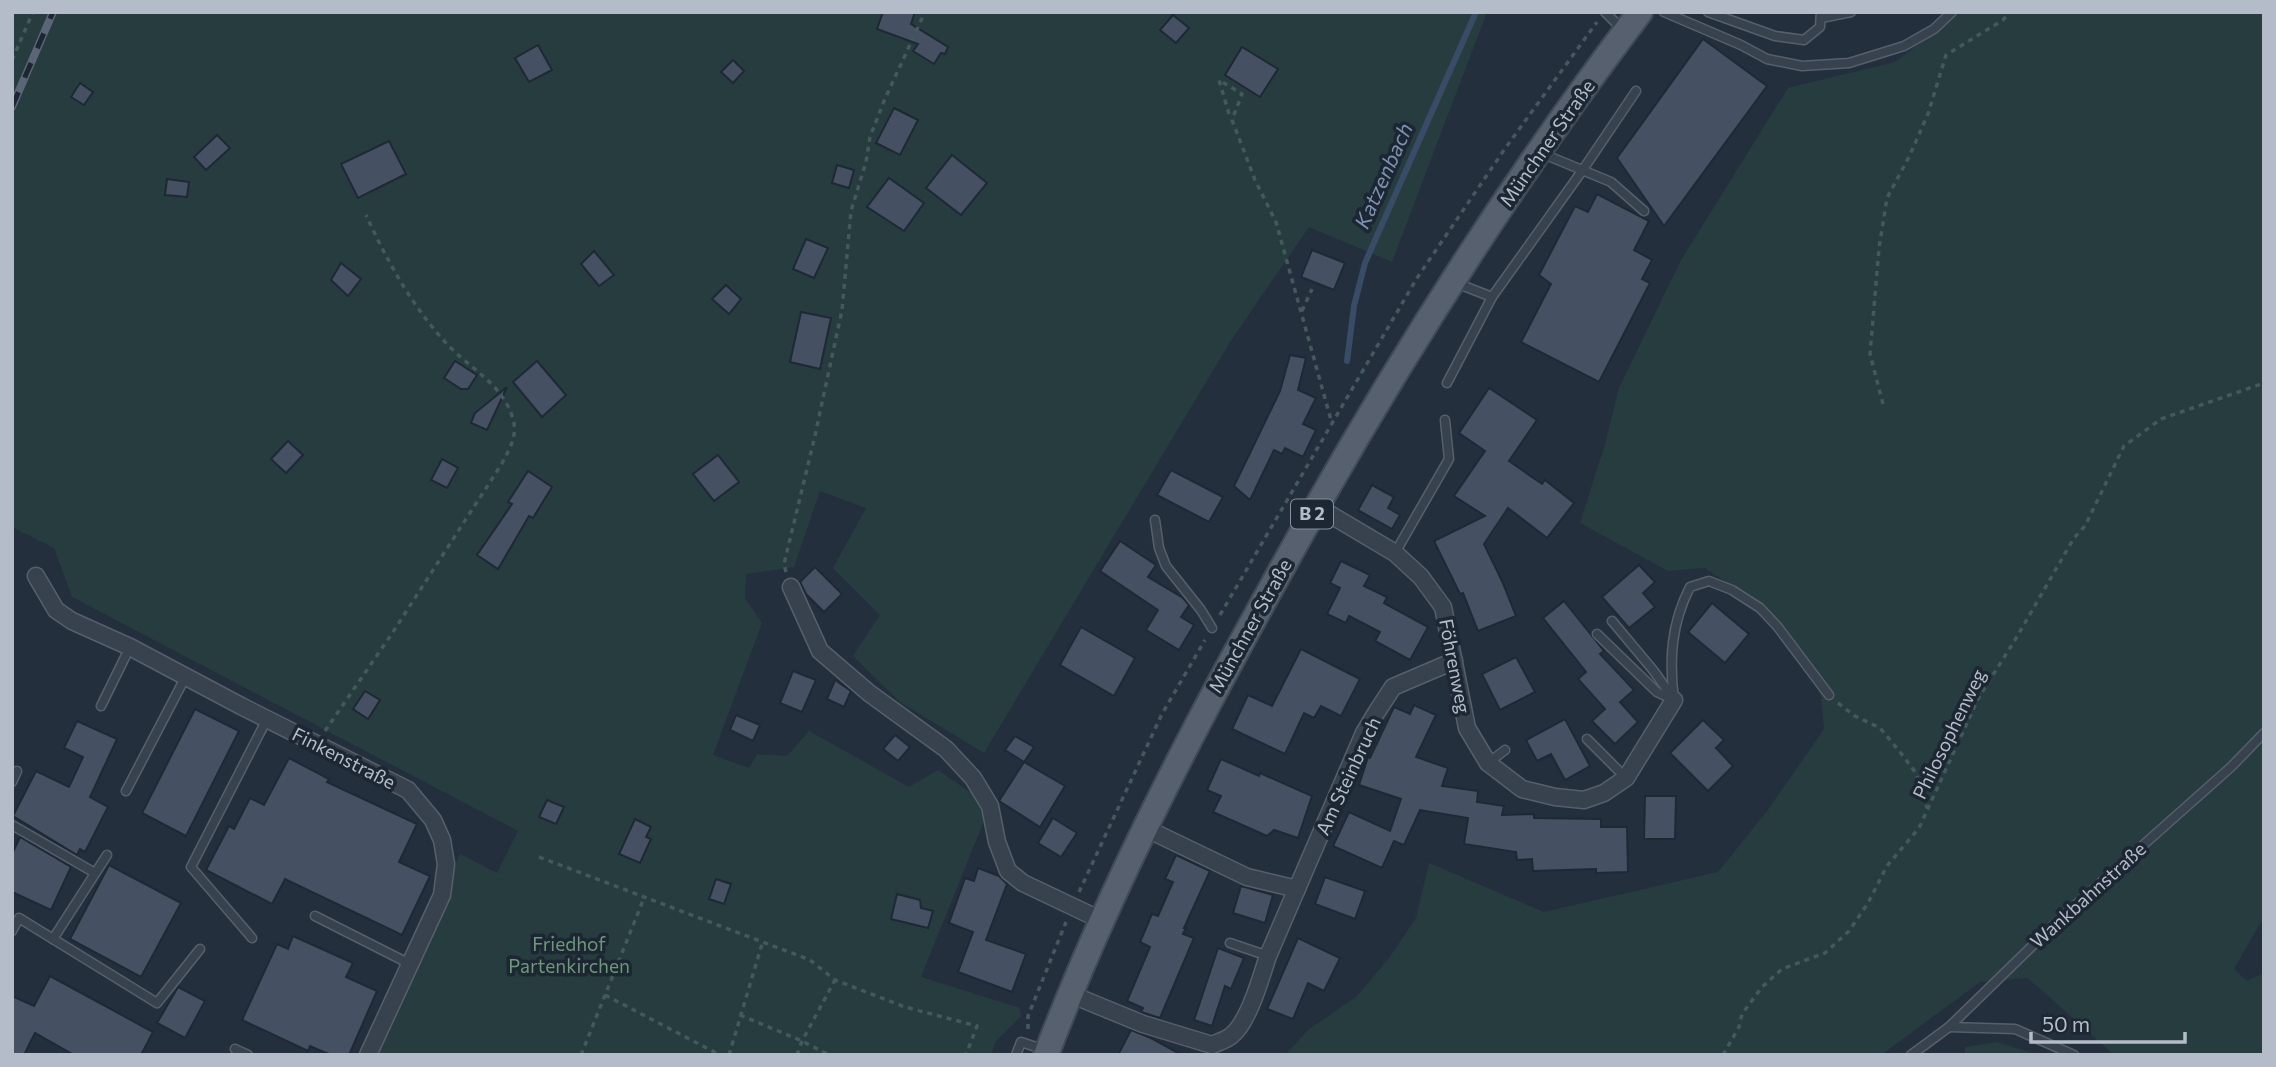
<svg xmlns="http://www.w3.org/2000/svg" width="2276" height="1067" viewBox="0 0 2276 1067" font-family="Commissioner,sans-serif">
<style>
.green{fill:#263c3f}
.lines{fill:none;stroke-linecap:round;stroke-linejoin:round}
.stream{stroke:#394c67;stroke-width:6}
.building{fill:#455162;stroke:#1f2835;stroke-width:2}
.lane-casing{stroke:#565f6c;stroke-width:11}
.street-casing{stroke:#565f6c;stroke-width:19}
.primary-casing{stroke:#414a57;stroke-width:28}
.path{stroke:#44595c;stroke-width:3.5;stroke-dasharray:5 5;stroke-linecap:butt}
.lane{stroke:#38414e;stroke-width:8}
.street{stroke:#38414e;stroke-width:16}
.primary{stroke:#56606e;stroke-width:24}
.rail-casing{stroke:#5a6575;stroke-width:8}
.rail{stroke:#1d2633;stroke-width:5;stroke-dasharray:16;stroke-linecap:butt}
.labels{text-anchor:middle;stroke-width:7;stroke-linejoin:round;paint-order:stroke}
.shield{fill:#1d2633;stroke:#878f9c;stroke-width:2}
.shield-label{font-size:18px;font-weight:bold;fill:#b4bcc9}
.street-label{font-size:19px;fill:#b4bcc9;stroke:#1d2633}
.park-label{font-size:19px;fill:#6b9a76;stroke:#1d2633}
.water-label{font-size:21px;font-style:italic;fill:#7c92b1;stroke:#1d2633}
</style>
<rect width="100%" height="100%" fill="#242f3e"/>
<g class="green">
<path d="M 12,12 L 1487,12 L 1392,262 L 1309,227 L 1230,342 L 984,753 L 900,702 L 853,656 L 880,615 L 833,568 L 866,508 L 820,491 L 794,567 L 746,574 L 745,598 L 762,623 L 713,755 L 749,768 L 757,754 L 787,756 L 809,731 L 909,787 L 938,770 L 990,806 L 921,977 L 1020,1008 L 1021,1016 L 996,1041 L 991,1055 L 375,1055 L 460,854 L 497,873 L 518,831 L 72,597 L 54,548 L 12,527 Z"/>
<path d="M 1961,12 L 2264,12 L 2264,917 L 2234,969 L 2247,981 L 2264,973 L 2264,1055 L 2114,1055 L 2028,978 L 1980,982 L 1881,1055 L 1285,1055 L 1309,1029 L 1356,997 L 1389,958 L 1416,918 L 1429,863 L 1544,912 L 1718,872 L 1767,811 L 1824,729 L 1821,696 L 1772,613 L 1705,568 L 1668,571 L 1580,523 L 1605,444 L 1619,388 L 1681,260 L 1788,88 L 1895,62 Z"/>
<path d="M 1996,1042 L 2033,1053 L 2034,1055 L 1965,1055 L 1965,1047 Z"/>
</g>
<g class="lines">
<path class="stream" d="M 1347,361 L 1354,306 L 1365,263 L 1476,12"/>
</g>
<g class="building">
<path d="M 883,12 L 915,12 L 911,24 L 948,47 L 945,54 L 941,53 L 934,64 L 913,51 L 918,44 L 877,29 Z"/>
<path d="M 1173,15 L 1189,28 L 1176,43 L 1160,30 Z"/>
<path d="M 1703,39 L 1767,86 L 1664,226 L 1617,158 Z"/>
<path d="M 538,45 L 552,70 L 529,82 L 515,58 Z"/>
<path d="M 1242,47 L 1278,69 L 1260,97 L 1225,75 Z"/>
<path d="M 733,60 L 744,71 L 733,83 L 721,72 Z"/>
<path d="M 80,83 L 93,92 L 84,105 L 71,97 Z"/>
<path d="M 894,108 L 918,120 L 900,155 L 876,143 Z"/>
<path d="M 217,135 L 230,148 L 206,170 L 194,157 Z"/>
<path d="M 389,141 L 406,174 L 358,198 L 341,164 Z"/>
<path d="M 952,155 L 987,183 L 961,215 L 926,188 Z"/>
<path d="M 837,165 L 854,170 L 849,188 L 832,183 Z"/>
<path d="M 889,178 L 924,203 L 904,231 L 867,207 Z"/>
<path d="M 167,179 L 189,182 L 187,197 L 165,195 Z"/>
<path d="M 1597,194 L 1649,221 L 1634,250 L 1652,260 L 1642,279 L 1650,283 L 1599,382 L 1521,342 L 1551,284 L 1539,275 L 1575,206 L 1588,212 Z"/>
<path d="M 806,239 L 828,248 L 814,278 L 793,269 Z"/>
<path d="M 1312,250 L 1345,263 L 1334,290 L 1301,277 Z"/>
<path d="M 594,251 L 614,275 L 599,286 L 581,264 Z"/>
<path d="M 341,263 L 361,279 L 348,296 L 331,280 Z"/>
<path d="M 726,285 L 741,299 L 729,314 L 712,299 Z"/>
<path d="M 801,312 L 831,318 L 820,369 L 790,362 Z"/>
<path d="M 1290,355 L 1306,358 L 1298,390 L 1316,398 L 1303,424 L 1316,430 L 1303,457 L 1285,448 L 1282,454 L 1274,450 L 1250,500 L 1234,486 L 1280,391 Z"/>
<path d="M 455,361 L 477,375 L 468,389 L 461,389 L 444,378 Z"/>
<path d="M 537,361 L 566,395 L 542,417 L 513,382 Z"/>
<path d="M 507,387 L 487,430 L 471,423 L 475,413 Z"/>
<path d="M 1489,388 L 1537,420 L 1509,461 L 1542,484 L 1545,480 L 1574,503 L 1547,538 L 1508,508 L 1484,544 L 1502,581 L 1516,616 L 1478,631 L 1463,593 L 1460,594 L 1434,541 L 1485,516 L 1454,496 L 1485,451 L 1459,433 Z"/>
<path d="M 288,441 L 303,455 L 286,473 L 271,459 Z"/>
<path d="M 718,455 L 739,482 L 714,501 L 693,474 Z"/>
<path d="M 442,459 L 458,468 L 447,488 L 431,480 Z"/>
<path d="M 1171,470 L 1223,497 L 1209,522 L 1157,495 Z"/>
<path d="M 528,471 L 552,487 L 533,518 L 529,516 L 498,569 L 477,555 L 512,504 L 508,502 Z"/>
<path d="M 1372,485 L 1394,497 L 1388,508 L 1400,515 L 1392,529 L 1358,510 Z"/>
<path d="M 1120,541 L 1156,565 L 1148,577 L 1183,598 L 1189,605 L 1181,617 L 1194,625 L 1179,650 L 1146,630 L 1158,610 L 1100,571 Z"/>
<path d="M 1341,561 L 1370,575 L 1364,586 L 1387,597 L 1384,603 L 1428,627 L 1410,660 L 1375,641 L 1380,632 L 1349,616 L 1346,623 L 1327,614 L 1340,588 L 1330,583 Z"/>
<path d="M 1639,565 L 1655,582 L 1643,593 L 1655,607 L 1629,628 L 1602,597 Z"/>
<path d="M 815,567 L 842,594 L 824,612 L 806,594 L 800,582 Z"/>
<path d="M 1564,601 L 1604,651 L 1600,654 L 1634,690 L 1620,702 L 1638,722 L 1615,744 L 1592,721 L 1605,709 L 1578,679 L 1586,672 L 1543,618 Z"/>
<path d="M 1712,603 L 1749,634 L 1725,663 L 1688,632 Z"/>
<path d="M 1081,627 L 1135,658 L 1114,696 L 1060,665 Z"/>
<path d="M 1301,649 L 1360,679 L 1341,716 L 1321,706 L 1314,718 L 1304,713 L 1285,754 L 1232,729 L 1248,695 L 1272,706 Z"/>
<path d="M 1516,657 L 1535,692 L 1500,710 L 1482,674 Z"/>
<path d="M 793,671 L 816,680 L 802,712 L 780,703 Z"/>
<path d="M 835,680 L 851,691 L 844,707 L 827,699 Z"/>
<path d="M 365,691 L 380,700 L 368,719 L 353,709 Z"/>
<path d="M 1414,705 L 1436,715 L 1416,757 L 1448,768 L 1442,786 L 1478,791 L 1477,802 L 1504,806 L 1502,815 L 1534,814 L 1534,818 L 1601,819 L 1601,827 L 1627,827 L 1628,872 L 1596,873 L 1596,869 L 1533,871 L 1532,859 L 1517,860 L 1516,852 L 1464,844 L 1468,818 L 1420,810 L 1404,845 L 1394,841 L 1382,868 L 1333,846 L 1349,812 L 1390,831 L 1401,799 L 1359,785 L 1368,757 L 1370,758 L 1394,707 L 1410,714 Z"/>
<path d="M 195,709 L 239,731 L 186,836 L 142,813 Z"/>
<path d="M 736,715 L 760,725 L 753,741 L 730,730 Z"/>
<path d="M 1565,719 L 1590,766 L 1565,780 L 1551,754 L 1537,761 L 1526,740 Z"/>
<path d="M 1703,720 L 1724,740 L 1716,748 L 1733,766 L 1708,791 L 1670,753 Z"/>
<path d="M 77,721 L 117,739 L 90,797 L 108,807 L 85,852 L 80,849 L 77,855 L 13,816 L 36,771 L 69,787 L 83,757 L 64,748 Z"/>
<path d="M 895,735 L 910,747 L 898,761 L 883,749 Z"/>
<path d="M 1015,736 L 1034,747 L 1024,762 L 1005,750 Z"/>
<path d="M 289,758 L 329,779 L 327,782 L 417,824 L 399,862 L 430,876 L 402,935 L 285,879 L 272,904 L 206,870 L 229,826 L 234,829 L 250,798 L 264,805 Z"/>
<path d="M 1221,759 L 1259,776 L 1260,773 L 1312,796 L 1298,838 L 1274,830 L 1267,836 L 1213,812 L 1221,796 L 1207,790 Z"/>
<path d="M 1024,762 L 1065,786 L 1040,827 L 999,801 Z"/>
<path d="M 1645,796 L 1676,796 L 1675,839 L 1644,839 Z"/>
<path d="M 547,800 L 564,807 L 556,824 L 539,817 Z"/>
<path d="M 1053,818 L 1077,833 L 1061,857 L 1038,843 Z"/>
<path d="M 635,819 L 651,827 L 646,837 L 651,839 L 640,863 L 619,854 Z"/>
<path d="M 20,837 L 71,867 L 51,910 L 12,892 L 12,854 Z"/>
<path d="M 1176,855 L 1210,871 L 1184,928 L 1186,928 L 1183,934 L 1194,938 L 1160,1018 L 1141,1012 L 1143,1008 L 1127,1001 L 1150,947 L 1140,942 L 1152,914 L 1158,916 L 1173,882 L 1165,879 Z"/>
<path d="M 109,865 L 181,903 L 141,977 L 70,939 Z"/>
<path d="M 978,868 L 999,876 L 1007,884 L 986,940 L 1026,954 L 1012,992 L 958,972 L 973,932 L 949,923 L 965,878 L 974,881 Z"/>
<path d="M 1325,877 L 1365,891 L 1355,919 L 1315,904 Z"/>
<path d="M 716,879 L 731,884 L 724,904 L 709,899 Z"/>
<path d="M 1241,886 L 1273,895 L 1265,923 L 1233,913 Z"/>
<path d="M 897,894 L 920,900 L 921,908 L 933,911 L 928,928 L 891,919 Z"/>
<path d="M 293,936 L 353,963 L 346,977 L 377,991 L 349,1055 L 331,1055 L 310,1046 L 308,1051 L 242,1020 L 277,944 L 288,949 Z"/>
<path d="M 1298,938 L 1340,958 L 1324,991 L 1308,983 L 1293,1019 L 1267,1009 Z"/>
<path d="M 1218,948 L 1244,958 L 1231,989 L 1225,986 L 1212,1026 L 1194,1020 Z"/>
<path d="M 50,976 L 153,1032 L 141,1055 L 74,1055 L 35,1033 L 24,1055 L 12,1055 L 12,996 L 34,1006 Z"/>
<path d="M 178,987 L 205,1001 L 185,1038 L 157,1023 Z"/>
<path d="M 1131,1030 L 1151,1038 L 1182,1055 L 1118,1055 Z"/>
</g>
<g class="lines">
<defs>
<g id="lane">
<path d="M 1605,12 L 1623,30"/>
<path d="M 1664,12 L 1741,45 L 1767,59 L 1802,66 L 1849,63 L 1904,46 L 1934,29 L 1952,12"/>
<path d="M 1708,12 L 1775,36 L 1804,40 L 1820,27 L 1821,12"/>
<path d="M 1821,18 L 1851,12"/>
<path d="M 1541,153 L 1611,182 L 1644,211"/>
<path d="M 1456,283 L 1492,297"/>
<path d="M 1447,383 L 1492,297 L 1582,171 L 1636,91"/>
<path d="M 1155,520 L 1159,548 L 1166,566 L 1201,610 L 1212,628"/>
<path d="M 1395,553 L 1449,459 L 1445,420"/>
<path d="M 1612,621 L 1653,670 L 1673,698"/>
<path d="M 1597,634 L 1657,692 L 1674,700"/>
<path d="M 1674,700 C 1669,660 1671,624 1690,587 L 1709,581 L 1732,590 L 1760,608 L 1777,626 L 1829,695"/>
<path d="M 101,706 L 130,647"/>
<path d="M 1587,739 L 1626,778"/>
<path d="M 1488,763 L 1505,750"/>
<path d="M 12,782 L 17,771"/>
<path d="M 126,791 L 186,676"/>
<path d="M 12,825 L 95,873"/>
<path d="M 315,916 L 410,964"/>
<path d="M 12,931 L 19,918 L 157,1003 L 200,949"/>
<path d="M 252,938 L 191,867 L 267,719"/>
<path d="M 53,939 L 107,855"/>
<path d="M 1230,943 L 1268,956"/>
<path d="M 1949,1027 L 2015,1029 L 2074,1055"/>
<path d="M 235,1049 L 248,1055"/>
<path d="M 1016,1055 L 1021,1042 L 1045,1050"/>
<path d="M 1911,1055 L 1949,1027 L 2061,918 L 2231,767 L 2264,733"/>
</g>
<g id="street">
<path d="M 1316,506 L 1395,553 L 1421,577 L 1443,607 L 1467,728 L 1488,763 L 1522,789 L 1555,797 L 1584,800 L 1604,793 L 1626,778 L 1674,700"/>
<path d="M 36,576 L 56,610 L 72,621 L 130,647 L 241,706 L 408,790 L 433,820 L 442,840 L 446,864 L 442,895 L 368,1055"/>
<path d="M 791,587 L 820,651 L 869,693 L 946,749 L 973,778 L 990,806 L 997,842 L 1008,871 L 1023,883 L 1103,921"/>
<path d="M 1145,828 L 1247,877 L 1297,889"/>
<path d="M 1070,994 L 1143,1024 L 1212,1045 C 1218,1042 1227,1040 1232,1035 C 1249,1021 1261,977 1268,956 L 1364,733 L 1376,713 L 1393,687 L 1454,661"/>
</g>
<path id="primary" d="M 1046,1055 C 1107,895 1186,742 1269,592 C 1379,391 1501,195 1640,12"/>
</defs>
<use href="#lane" class="lane-casing"/>
<use href="#street" class="street-casing"/>
<use href="#primary" class="primary-casing"/>
<g class="path">
<path d="M 12,60 L 33,12"/>
<path d="M 1229,114 L 1219,80 L 1242,94 L 1232,120 L 1255,180 L 1276,222 L 1331,420"/>
<path d="M 1302,311 L 1312,289"/>
<path d="M 1883,404 L 1870,354 L 1879,248 L 1887,198 L 1909,157 L 1928,114 L 1946,55 L 2003,20 L 2010,12"/>
<path d="M 786,572 L 784,564 L 814,440 L 842,310 L 851,211 L 866,162 L 870,137 L 884,101 L 925,12"/>
<path d="M 1220,615 L 1417,278 L 1504,150 L 1597,22"/>
<path d="M 1838,703 L 1855,716 L 1880,728 L 1900,752 L 1916,773 L 1927,808"/>
<path d="M 325,731 L 391,635 L 501,465 C 509,450 518,436 513,419 C 503,384 470,369 446,343 C 412,306 387,261 366,215"/>
<path d="M 539,857 L 810,960 L 835,980 L 905,1007 L 977,1026 L 966,1055"/>
<path d="M 1079,892 L 1162,714 L 1205,640"/>
<path d="M 605,995 L 720,1055"/>
<path d="M 740,1015 L 802,1041 L 829,1055"/>
<path d="M 1028,1029 L 1028,1016 L 1066,922"/>
<path d="M 581,1055 L 644,898"/>
<path d="M 729,1055 L 762,944"/>
<path d="M 797,1055 L 802,1041 L 835,980"/>
<path d="M 1723,1055 L 1739,1027 L 1742,1014 L 1762,987 L 1782,969 L 1825,953 L 1849,931 L 1868,903 L 1887,866 L 1919,828 L 1979,697 L 2015,640 L 2074,538 L 2085,526 L 2124,446 L 2161,419 L 2264,383"/>
</g>
<use href="#lane" class="lane"/>
<use href="#street" class="street"/>
<use href="#primary" class="primary"/>
<defs>
<path id="rail" d="M 12,107 L 53,12"/>
</defs>
<use href="#rail" class="rail-casing"/>
<use href="#rail" class="rail"/>
</g>
<g class="labels">
<rect class="shield" x="1291" y="499.5" width="42" height="29" rx="5"/>
<g class="shield-label">
<text x="1312" y="520">B 2</text>
</g>
<g class="street-label">
<text transform="translate(1547 143) rotate(-55)" y="7">Münchner Straße</text>
<text transform="translate(1250 626) rotate(-61)" y="7">Münchner Straße</text>
<text transform="translate(1455 666) rotate(79)" y="7">Föhrenweg</text>
<text transform="translate(1949 734) rotate(-64)" y="7">Philosophenweg</text>
<text transform="translate(344 758) rotate(27)" y="7">Finkenstraße</text>
<text transform="translate(1348 776) rotate(-65)" y="7">Am Steinbruch</text>
<text transform="translate(2088 895) rotate(-42)" y="7">Wankbahnstraße</text>
</g>
<g class="park-label">
<text x="569" y="951">Friedhof<tspan x="569" dy="22">Partenkirchen</tspan></text>
</g>
<g class="water-label">
<text transform="translate(1384 176) rotate(-66)" y="7">Katzenbach</text>
</g>
</g>
<rect width="2276" height="1067" fill="none" stroke="#b4bcc9" stroke-width="28"/>
<path d="M2031 1032v10h154v-10" fill="none" stroke="#b4bcc9" stroke-width="3.5"/>
<text x="2042" y="1032" font-size="21" fill="#b4bcc9" stroke="#1d2633" stroke-width="5" paint-order="stroke">50 m</text>
</svg>
